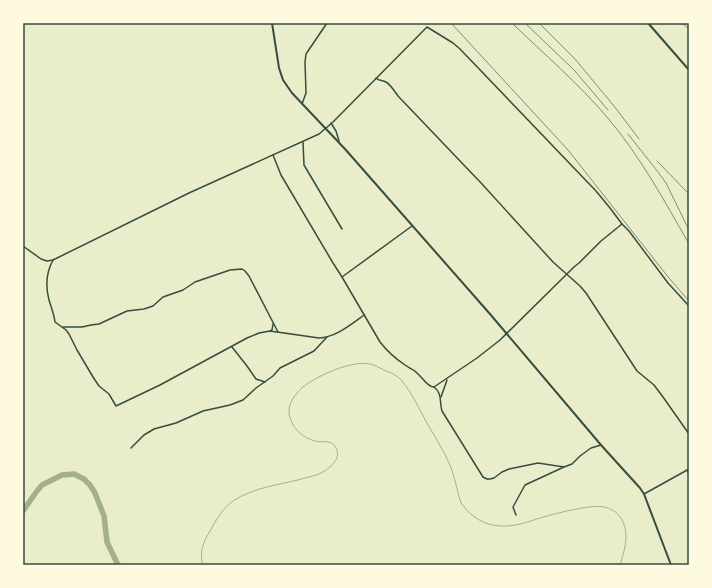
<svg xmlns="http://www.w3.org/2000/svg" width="712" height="588" viewBox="0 0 712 588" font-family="'Playfair Display',serif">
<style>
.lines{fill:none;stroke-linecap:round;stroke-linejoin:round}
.stream{stroke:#a3b18a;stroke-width:1}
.river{stroke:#a3b18a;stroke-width:5.5}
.minor{stroke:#344e41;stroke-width:1.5}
.tertiary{stroke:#344e41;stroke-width:2}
.rail{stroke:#7c8e77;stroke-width:1}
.neatline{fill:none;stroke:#344e41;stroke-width:1.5}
</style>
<rect width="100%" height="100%" fill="#e9edc9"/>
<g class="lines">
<path class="stream" d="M 203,565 C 199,553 203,542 210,531 C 215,522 220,513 227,506 C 243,490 276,485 298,480 C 307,477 318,476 326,470 C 333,465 341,457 336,448 C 335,445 332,443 329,442 C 326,441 323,442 320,442 C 305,440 291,429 289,413 C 288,403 296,393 303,387 C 317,376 351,360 370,364 C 375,365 380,368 384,370 C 391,373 397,375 402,381 C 412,393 419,409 427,423 C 435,437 444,451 450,465 C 455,477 457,491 461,503 C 471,517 485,526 502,526 C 517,527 532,520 547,516 C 558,513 570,510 582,508 C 592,507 603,504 612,510 C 616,511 618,515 621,518 C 630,533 625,549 620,565"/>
<path class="river" d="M 23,511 L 37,491 L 42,485 L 62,475 L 74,474 L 84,479 L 90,485 L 95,493 L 104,516 L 107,542 L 118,565"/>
<g class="minor">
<path d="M 376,78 C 379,81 382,80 386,82 C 391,85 395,92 398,96 L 482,184 L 553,262 L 580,286 L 586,293 L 637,371 L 654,385 L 663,397 L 689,434"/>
<path d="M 302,104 L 306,93 L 305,62 L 306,54 L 327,23"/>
<path d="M 331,123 L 336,131 L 339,141"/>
<path d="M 303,142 L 304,165 L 342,229"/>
<path d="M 273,155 L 281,175 L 333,263 L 342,277 L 380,342 C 387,351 396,359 405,365 C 409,368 415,370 418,374 C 423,378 427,387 434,387 C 443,394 439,402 442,411 L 483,477 L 487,479 L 490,479 L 494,478 L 502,472 L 509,469 L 538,463 L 564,467"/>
<path d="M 23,246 L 41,259 L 47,261 L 53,260 L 189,193 L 319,134 L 333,122 L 427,27 L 453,43 L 460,49 L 596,191 L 610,208 L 622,224 L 629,231 L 668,283 L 689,306"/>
<path d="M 53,260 C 46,273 45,285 49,300 C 51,307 54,314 55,322 L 66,330 L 69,334 L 77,350 L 93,377 L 99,386 L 109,394 L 116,406 L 160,385 L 247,338 L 259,333 L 270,331 L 319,338 C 336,337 350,325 364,315"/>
<path d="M 342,277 L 412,226"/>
<path d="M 63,327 L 82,327 L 91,325 L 99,324 L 127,311 L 144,309 L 153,306 L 163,297 L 183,290 L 195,282 L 230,270 L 242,269 L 245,271 L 249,276 L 278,332"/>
<path d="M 270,331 L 272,330 L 273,324"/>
<path d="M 232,347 L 247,366 L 256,379 L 265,382"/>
<path d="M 434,387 L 477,358 L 500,340 L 574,267 L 579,263 L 601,241 L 622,224"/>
<path d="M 441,397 L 447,380"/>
<path d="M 131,448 L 144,435 L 154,429 L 176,423 L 203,411 L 230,405 L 243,400 L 256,388 L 273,376 L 280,368 L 314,351 L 327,337"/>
<path d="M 687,470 L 689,474"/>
<path d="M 644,494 L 689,469"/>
<path d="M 516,515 L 513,507 L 525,485 L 564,467 L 572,464 L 580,456 L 591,448 L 601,445"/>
</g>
<g class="tertiary">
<path d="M 272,23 L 279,68 L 283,80 L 292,93 L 345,149 L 490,314 L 601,445 L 640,488 L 644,494 L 671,565"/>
<path d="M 648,23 L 689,70"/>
</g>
<g class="rail">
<path d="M 451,23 L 568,150 L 669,278 L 689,301"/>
<path d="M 512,23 C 544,54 578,83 607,117 C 640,156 664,200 689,244"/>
<path d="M 525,23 L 574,70 L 608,110"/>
<path d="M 539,23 L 575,59 L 614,106 L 639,139"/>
<path d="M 682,23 L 689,29"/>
<path d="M 628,134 L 658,172 L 666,183 L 689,230"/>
<path d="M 657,161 L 689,194"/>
</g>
</g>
<rect width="712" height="588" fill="none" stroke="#fefae0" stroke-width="48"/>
<rect x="24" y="24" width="664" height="540" class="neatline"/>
</svg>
